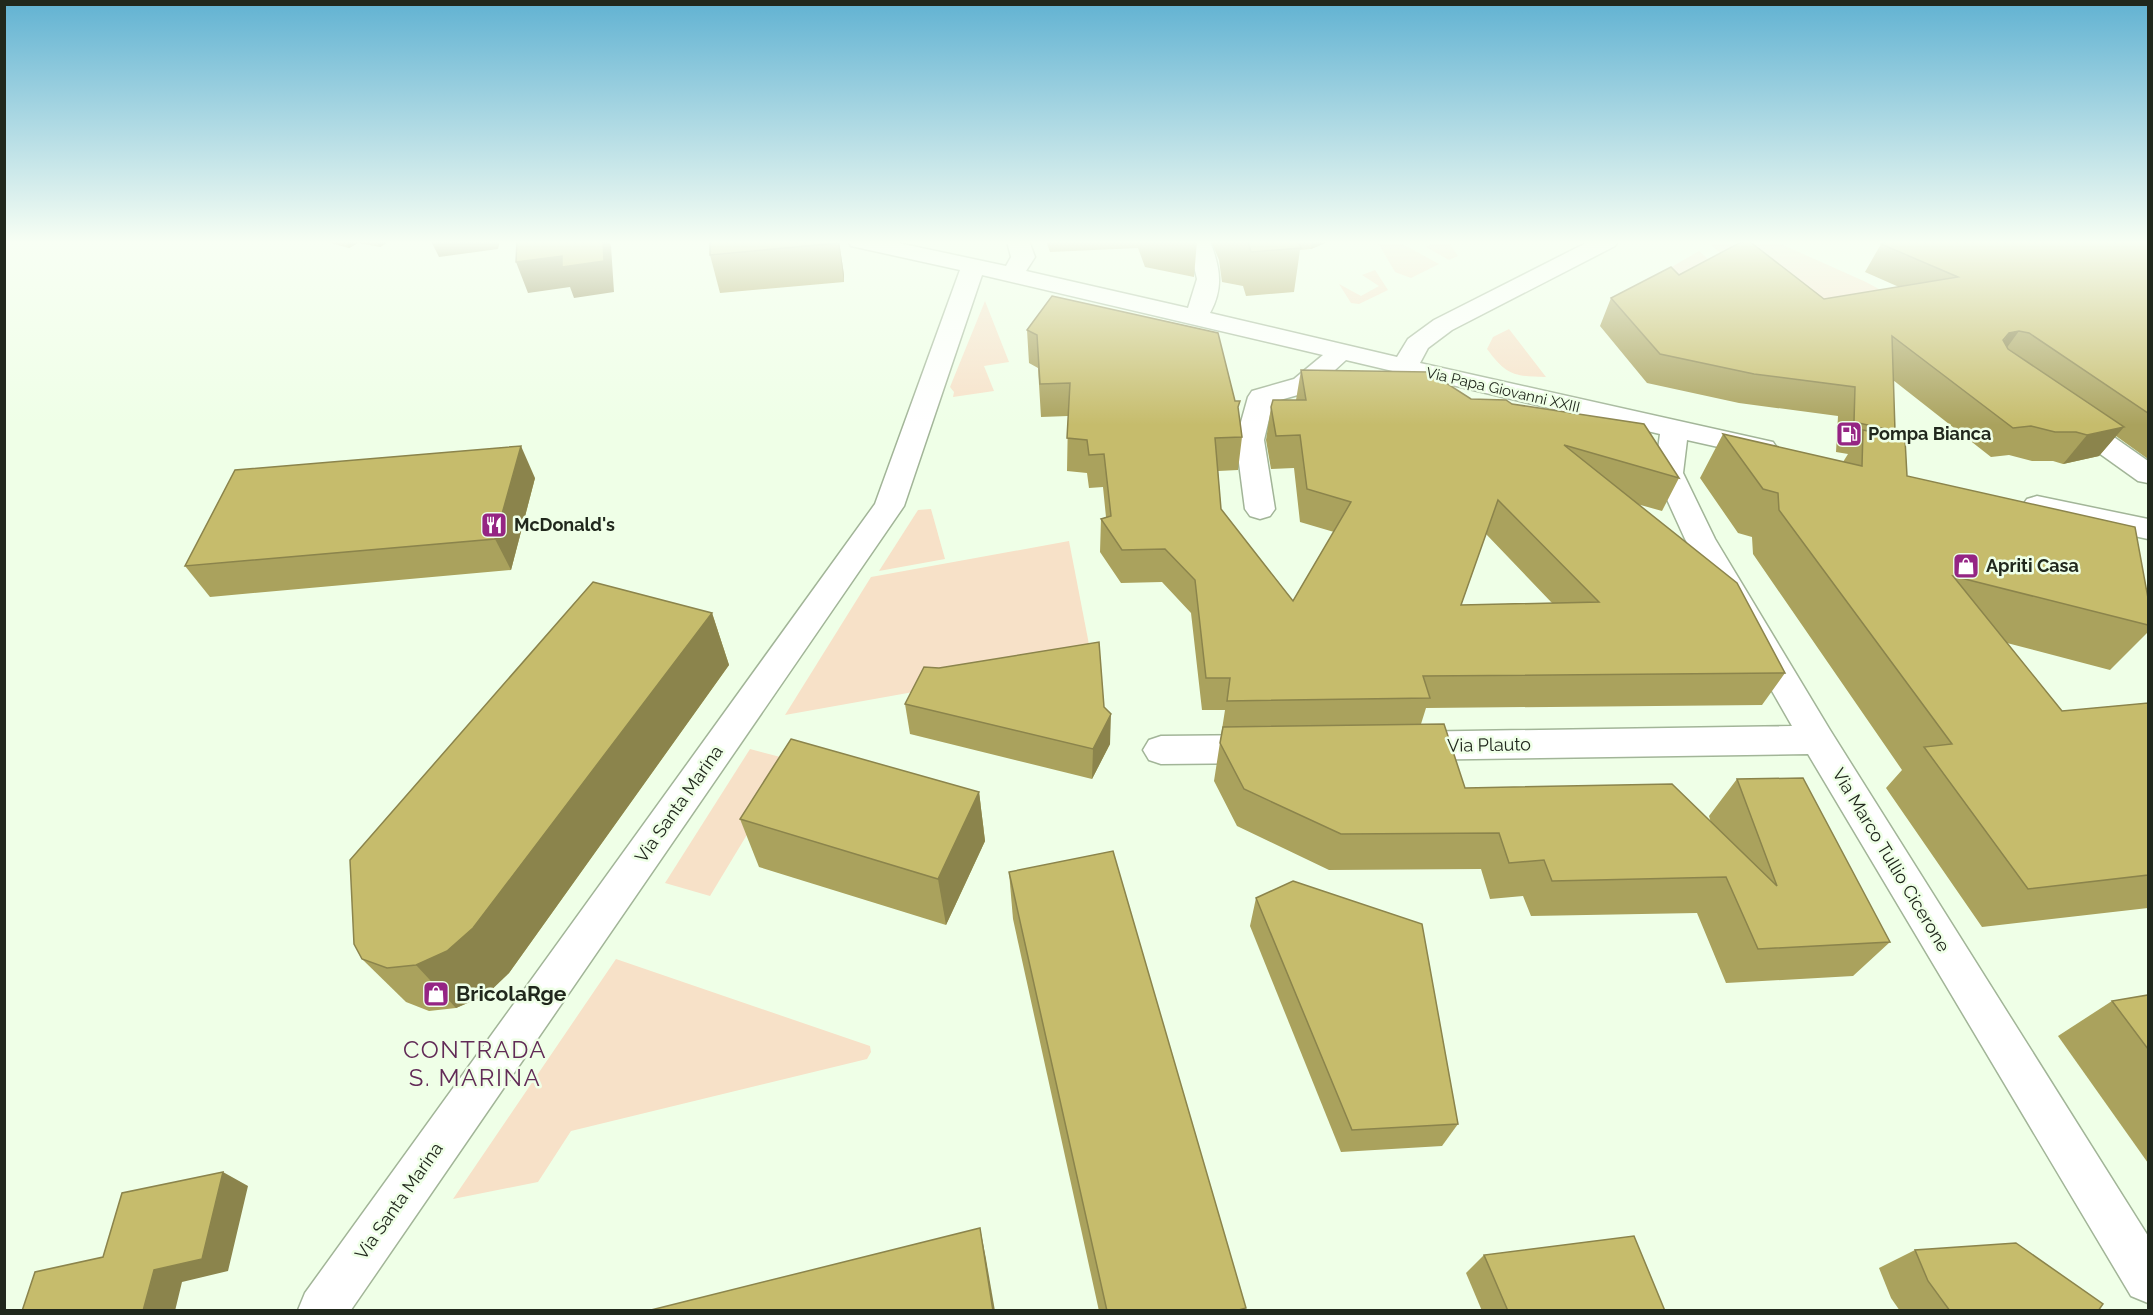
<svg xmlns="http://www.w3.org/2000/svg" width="2153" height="1315" viewBox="0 0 2153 1315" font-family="Raleway,sans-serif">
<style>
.green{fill:#f7e1c8}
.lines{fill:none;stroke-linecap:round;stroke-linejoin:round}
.minor-casing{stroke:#a2b598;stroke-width:3}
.minor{fill:#fff;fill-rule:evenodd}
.wall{fill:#aaa25d;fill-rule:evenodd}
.shaded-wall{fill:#8b844c}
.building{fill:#c6bc6c;stroke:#8b844c;stroke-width:1.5;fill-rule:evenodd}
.labels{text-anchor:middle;stroke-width:5;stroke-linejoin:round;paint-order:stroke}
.far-street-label{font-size:15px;fill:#21281d;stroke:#efffe7}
.poi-label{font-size:18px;font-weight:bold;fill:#21281d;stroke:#efffe7;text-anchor:start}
.street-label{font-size:18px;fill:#21281d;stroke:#efffe7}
.near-poi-label{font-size:21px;font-weight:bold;fill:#21281d;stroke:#efffe7;text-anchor:start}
.near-neighbourhood-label{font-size:24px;letter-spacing:1.5px;fill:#622b57;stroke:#efffe7}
</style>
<rect width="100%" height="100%" fill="#efffe7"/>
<g class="green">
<path d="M 1377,241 L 1397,241 L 1439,264 L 1411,278 L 1395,272 Z"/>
<path d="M 1436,241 L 1448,241 L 1458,256 L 1449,260 L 1426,247 Z"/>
<path d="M 1718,241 L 1774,241 L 1866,282 L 1897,299 L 1787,310 L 1710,244 Z"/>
<path d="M 1699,251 L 1715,265 L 1679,286 L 1658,275 Z"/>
<path d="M 1375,270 L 1388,290 L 1359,304 L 1351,303 L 1339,284 L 1361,296 L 1379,286 L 1362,275 Z"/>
<path d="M 985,301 L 1009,362 L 984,366 L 994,391 L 953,397 L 954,392 L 950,387 Z"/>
<path d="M 1509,329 L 1546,377 C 1514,376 1507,376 1487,349 L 1493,337 Z"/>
<path d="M 931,509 L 945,559 L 879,571 L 918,510 Z"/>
<path d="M 1069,541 L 1092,660 L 785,715 L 871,577 Z"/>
<path d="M 750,749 L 792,760 L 710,896 L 665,883 Z"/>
<path d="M 616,959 L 870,1046 L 871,1052 L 867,1059 L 571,1131 L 538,1182 L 453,1199 Z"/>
</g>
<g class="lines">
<defs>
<g id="minor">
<path d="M 848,241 L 889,241 L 1006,266 L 1011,257 L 1007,241 L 1029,241 L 1035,257 L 1026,271 L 1188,308 L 1197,279 L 1188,241 L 1210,241 C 1220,268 1224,287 1210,313 L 1397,357 L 1408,339 L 1434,320 L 1590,241 L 1618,241 L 1615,246 L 1452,330 L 1428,348 L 1420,363 L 1773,442 L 1777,448 L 1773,454 L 1763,457 L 1687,440 L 1683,473 L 1715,539 L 1830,730 L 2148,1236 L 2148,1303 L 2131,1296 L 1808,754 L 1405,760 L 1393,756 L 1387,746 L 1393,736 L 1405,732 L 1792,726 L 1685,539 L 1655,473 L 1660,434 L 1346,360 L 1312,391 L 1273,402 L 1264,440 L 1275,509 L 1270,516 L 1260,519 L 1250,516 L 1245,509 L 1236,440 L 1248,397 L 1252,391 L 1294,379 L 1323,355 L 982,275 L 904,506 L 351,1310 L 298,1310 L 305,1293 L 875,504 L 960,270 L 851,246 Z"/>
<path d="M 2071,412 L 2081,414 L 2148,461 L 2148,483 L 2138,481 L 2061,426 L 2057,420 L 2061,414 Z"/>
<path d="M 2037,496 L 2148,519 L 2148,539 L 2027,513 L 2022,506 L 2027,499 Z"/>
<path d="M 1264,735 L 1276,739 L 1282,749 L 1276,759 L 1264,763 L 1161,764 L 1149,760 L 1143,750 L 1149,740 L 1161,736 Z"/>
</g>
</defs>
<use href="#minor" class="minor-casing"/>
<use href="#minor" class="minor"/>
</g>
<g class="wall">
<path d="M 323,241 L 390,241 L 380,247 L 358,243 L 349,248 Z"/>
<path d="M 710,241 L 839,241 L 844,275 L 844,282 L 720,293 L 710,255 Z"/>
<path d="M 1046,241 L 1197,241 L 1194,277 L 1145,267 L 1138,248 L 1050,252 Z"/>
<path d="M 1211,241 L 1330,241 L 1311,249 L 1300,250 L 1294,292 L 1246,296 L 1243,286 L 1222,282 L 1219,260 Z"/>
<path d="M 2148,241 L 2148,459 L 2116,436 L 2099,456 L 2063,464 L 2053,461 L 2032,461 L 2009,455 L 1991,457 L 1893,380 L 1895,431 L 1891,436 L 1907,476 L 2148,598 L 2148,632 L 2110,670 L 2007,643 L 2062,711 L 2148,703 L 2148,908 L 1982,927 L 1886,788 L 1902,770 L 1753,554 L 1752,537 L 1738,533 L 1700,478 L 1723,434 L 1843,462 L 1848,454 L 1836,452 L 1838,416 L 1739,403 L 1647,383 L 1600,326 L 1611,298 L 1679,275 L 1824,299 L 1899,287 L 1865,272 L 1881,244 Z"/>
<path d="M 1027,330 L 1235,401 L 1238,410 L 1242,437 L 1238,470 L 1218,471 L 1221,509 L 1293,601 L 1334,532 L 1300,522 L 1294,468 L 1271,469 L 1266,440 L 1271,407 L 1296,400 L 1301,370 L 1471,399 L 1512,404 L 1679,478 L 1662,511 L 1637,504 L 1785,673 L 1762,705 L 1426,708 L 1421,724 L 1465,788 L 1711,823 L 1709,816 L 1737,779 L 1890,942 L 1853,976 L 1726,983 L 1697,913 L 1531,916 L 1523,896 L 1490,899 L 1481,869 L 1329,870 L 1237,826 L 1214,781 L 1225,710 L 1202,710 L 1191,613 L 1162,582 L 1121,583 L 1100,552 L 1101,519 L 1106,517 L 1103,487 L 1089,488 L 1087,473 L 1067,471 L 1068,416 L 1041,417 L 1038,368 L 1029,363 ZM 1486,534 L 1552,603 L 1461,605 Z"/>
<path d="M 535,478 L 511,570 L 210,597 L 185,566 Z"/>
<path d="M 712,613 L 729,665 L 509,973 L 486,995 L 456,1008 L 429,1011 L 406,1002 L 362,959 Z"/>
<path d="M 905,704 L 1104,707 L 1110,744 L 1092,779 L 910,734 Z"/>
<path d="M 979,792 L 985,841 L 946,925 L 759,867 L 740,819 Z"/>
<path d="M 1009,872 L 1245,1311 L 1099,1311 L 1013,919 Z"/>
<path d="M 1256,898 L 1458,1124 L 1442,1146 L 1341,1152 L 1250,926 Z"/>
<path d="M 2148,995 L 2148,1163 L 2058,1036 L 2112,1001 Z"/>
<path d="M 1915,1250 L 2098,1311 L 1900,1311 L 1891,1298 L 1879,1268 Z"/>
<path d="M 1484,1255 L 1665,1311 L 1482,1311 L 1466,1273 Z"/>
</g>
<g class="shaded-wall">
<path d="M 345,241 L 357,241 L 358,243 L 349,248 Z"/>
<path d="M 376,241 L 390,241 L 380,247 Z"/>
<path d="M 431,241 L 500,241 L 498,249 L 439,257 Z"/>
<path d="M 603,241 L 609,241 L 611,246 L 614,292 L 574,298 L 570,287 L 528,293 L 516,262 Z"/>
<path d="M 838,241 L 839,241 L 844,275 L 844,282 Z"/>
<path d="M 1312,241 L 1330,241 L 1311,249 Z"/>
<path d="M 2019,331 L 1998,360 L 1989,362 L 2009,333 Z"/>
<path d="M 2124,427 L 2099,456 L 2063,464 L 2087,435 Z"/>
<path d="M 521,446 L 535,478 L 511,570 L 495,539 Z"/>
<path d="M 712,613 L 729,665 L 509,973 L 486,995 L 456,1008 L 416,965 Z"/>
<path d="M 1111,714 L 1110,744 L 1092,779 L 1093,749 Z"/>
<path d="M 979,792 L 985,841 L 946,925 L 938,879 Z"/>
<path d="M 223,1172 L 248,1186 L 228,1271 L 182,1282 L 175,1311 L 143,1311 L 154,1270 Z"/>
<path d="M 980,1228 L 986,1259 L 995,1311 L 993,1311 Z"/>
</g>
<g class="building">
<path d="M 517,241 L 603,241 L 604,261 L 562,267 L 562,256 L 516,262 Z"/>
<path d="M 710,241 L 838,241 L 838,243 L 710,255 Z"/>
<path d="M 1240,241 L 1298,241 L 1301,248 L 1251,252 L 1248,242 Z"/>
<path d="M 1743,241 L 1749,241 L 1824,299 L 1958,277 L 1881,244 L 1886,241 L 2148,241 L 2148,413 L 2029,333 L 2019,331 L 2009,333 L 2003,340 L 2008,349 L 2124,427 L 2087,435 L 2076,432 L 2055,432 L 2031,426 L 2013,428 L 1892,336 L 1895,431 L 1854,422 L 1855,387 L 1754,374 L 1660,354 L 1611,298 L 1671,267 L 1679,275 Z"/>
<path d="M 1052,296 L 1218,333 L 1235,401 L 1240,401 L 1238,407 L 1242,437 L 1215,438 L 1221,509 L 1293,601 L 1351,502 L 1307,489 L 1300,435 L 1276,436 L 1271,407 L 1273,400 L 1306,400 L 1301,370 L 1429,372 L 1471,399 L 1506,400 L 1512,404 L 1644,424 L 1679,478 L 1564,445 L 1737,583 L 1785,673 L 1423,676 L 1430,698 L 1227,701 L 1230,678 L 1206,678 L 1195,580 L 1165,549 L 1122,550 L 1101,519 L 1111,516 L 1104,454 L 1089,455 L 1087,440 L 1067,438 L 1070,383 L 1040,384 L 1037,335 L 1027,330 ZM 1498,500 L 1599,602 L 1461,605 Z"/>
<path d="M 1863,430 L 1905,439 L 1907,476 L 2135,527 L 2148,598 L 2148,625 L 1953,576 L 2062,711 L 2148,703 L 2148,875 L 2028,889 L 1924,747 L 1952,744 L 1779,510 L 1778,493 L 1763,489 L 1723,434 L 1862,466 Z"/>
<path d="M 521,446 L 495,539 L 185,566 L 235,470 Z"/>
<path d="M 593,582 L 712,613 L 473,928 L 447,951 L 416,965 L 387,968 L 362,959 L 354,944 L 350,860 Z"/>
<path d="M 1099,642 L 1104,707 L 1111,714 L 1093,749 L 905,704 L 924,667 L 939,668 Z"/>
<path d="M 1444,724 L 1465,788 L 1672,784 L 1777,886 L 1737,779 L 1803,778 L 1890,942 L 1758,949 L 1726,877 L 1552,881 L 1544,860 L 1509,863 L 1499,833 L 1341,834 L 1244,789 L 1220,743 L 1223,727 Z"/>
<path d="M 791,739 L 979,792 L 938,879 L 740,819 Z"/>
<path d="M 1113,851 L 1246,1308 L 1235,1311 L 1107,1311 L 1009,872 Z"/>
<path d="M 1293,881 L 1422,924 L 1458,1124 L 1352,1130 L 1256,898 Z"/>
<path d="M 2148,995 L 2148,1049 L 2112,1001 Z"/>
<path d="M 223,1172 L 202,1259 L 154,1270 L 143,1311 L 22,1311 L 35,1272 L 103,1257 L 122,1193 Z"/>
<path d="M 980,1228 L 993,1311 L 647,1311 Z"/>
<path d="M 1634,1236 L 1665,1311 L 1508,1311 L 1484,1255 Z"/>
<path d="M 2016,1243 L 2103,1304 L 2098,1311 L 1950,1311 L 1928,1281 L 1915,1250 Z"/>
</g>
<linearGradient id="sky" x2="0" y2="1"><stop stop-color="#61b2d2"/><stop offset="0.57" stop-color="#f8fff4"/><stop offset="1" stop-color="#f8fff4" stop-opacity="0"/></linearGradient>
<rect width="2153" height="425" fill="url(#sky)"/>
<defs>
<symbol id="fuel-square" viewBox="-11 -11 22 22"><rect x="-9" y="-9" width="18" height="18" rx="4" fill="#952584" stroke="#efffe7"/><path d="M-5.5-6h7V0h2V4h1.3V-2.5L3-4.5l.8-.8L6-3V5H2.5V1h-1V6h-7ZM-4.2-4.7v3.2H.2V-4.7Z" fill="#fff"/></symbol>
<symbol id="restaurant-square" viewBox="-11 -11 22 22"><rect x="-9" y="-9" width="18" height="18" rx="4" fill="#952584" stroke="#efffe7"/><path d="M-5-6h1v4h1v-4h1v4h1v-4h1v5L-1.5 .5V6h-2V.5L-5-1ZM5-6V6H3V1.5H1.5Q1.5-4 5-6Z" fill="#fff"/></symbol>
<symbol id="shop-square" viewBox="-11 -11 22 22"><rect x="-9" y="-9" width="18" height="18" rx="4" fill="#952584" stroke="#efffe7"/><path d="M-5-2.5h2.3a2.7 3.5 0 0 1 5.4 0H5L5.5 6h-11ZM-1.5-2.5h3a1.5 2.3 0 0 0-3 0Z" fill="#fff"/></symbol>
</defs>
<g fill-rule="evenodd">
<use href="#fuel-square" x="1834" y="419" width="30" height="30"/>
<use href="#restaurant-square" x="479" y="510" width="30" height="30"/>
<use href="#shop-square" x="1951" y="551" width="30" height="30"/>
<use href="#shop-square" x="421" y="979" width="30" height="30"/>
</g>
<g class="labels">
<g class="far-street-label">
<text transform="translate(1503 390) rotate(13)" y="5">Via Papa Giovanni XXIII</text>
</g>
<g class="poi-label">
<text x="1868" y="440">Pompa Bianca</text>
<text x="514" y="531">McDonald's</text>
<text x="1986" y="572">Apriti Casa</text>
</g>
<g class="street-label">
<text transform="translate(1489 745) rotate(-1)" y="6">Via Plauto</text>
<text transform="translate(679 804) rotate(-55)" y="6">Via Santa Marina</text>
<text transform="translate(1891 860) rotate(59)" y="6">Via Marco Tullio Cicerone</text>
<text transform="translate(399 1201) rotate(-55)" y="6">Via Santa Marina</text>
</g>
<g class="near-poi-label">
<text x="456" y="1001">BricolaRge</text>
</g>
<g class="near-neighbourhood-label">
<text x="475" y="1058">CONTRADA<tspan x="475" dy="28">S. MARINA</tspan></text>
</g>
</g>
<rect width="2153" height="1315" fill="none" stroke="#21281d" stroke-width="12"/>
</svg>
